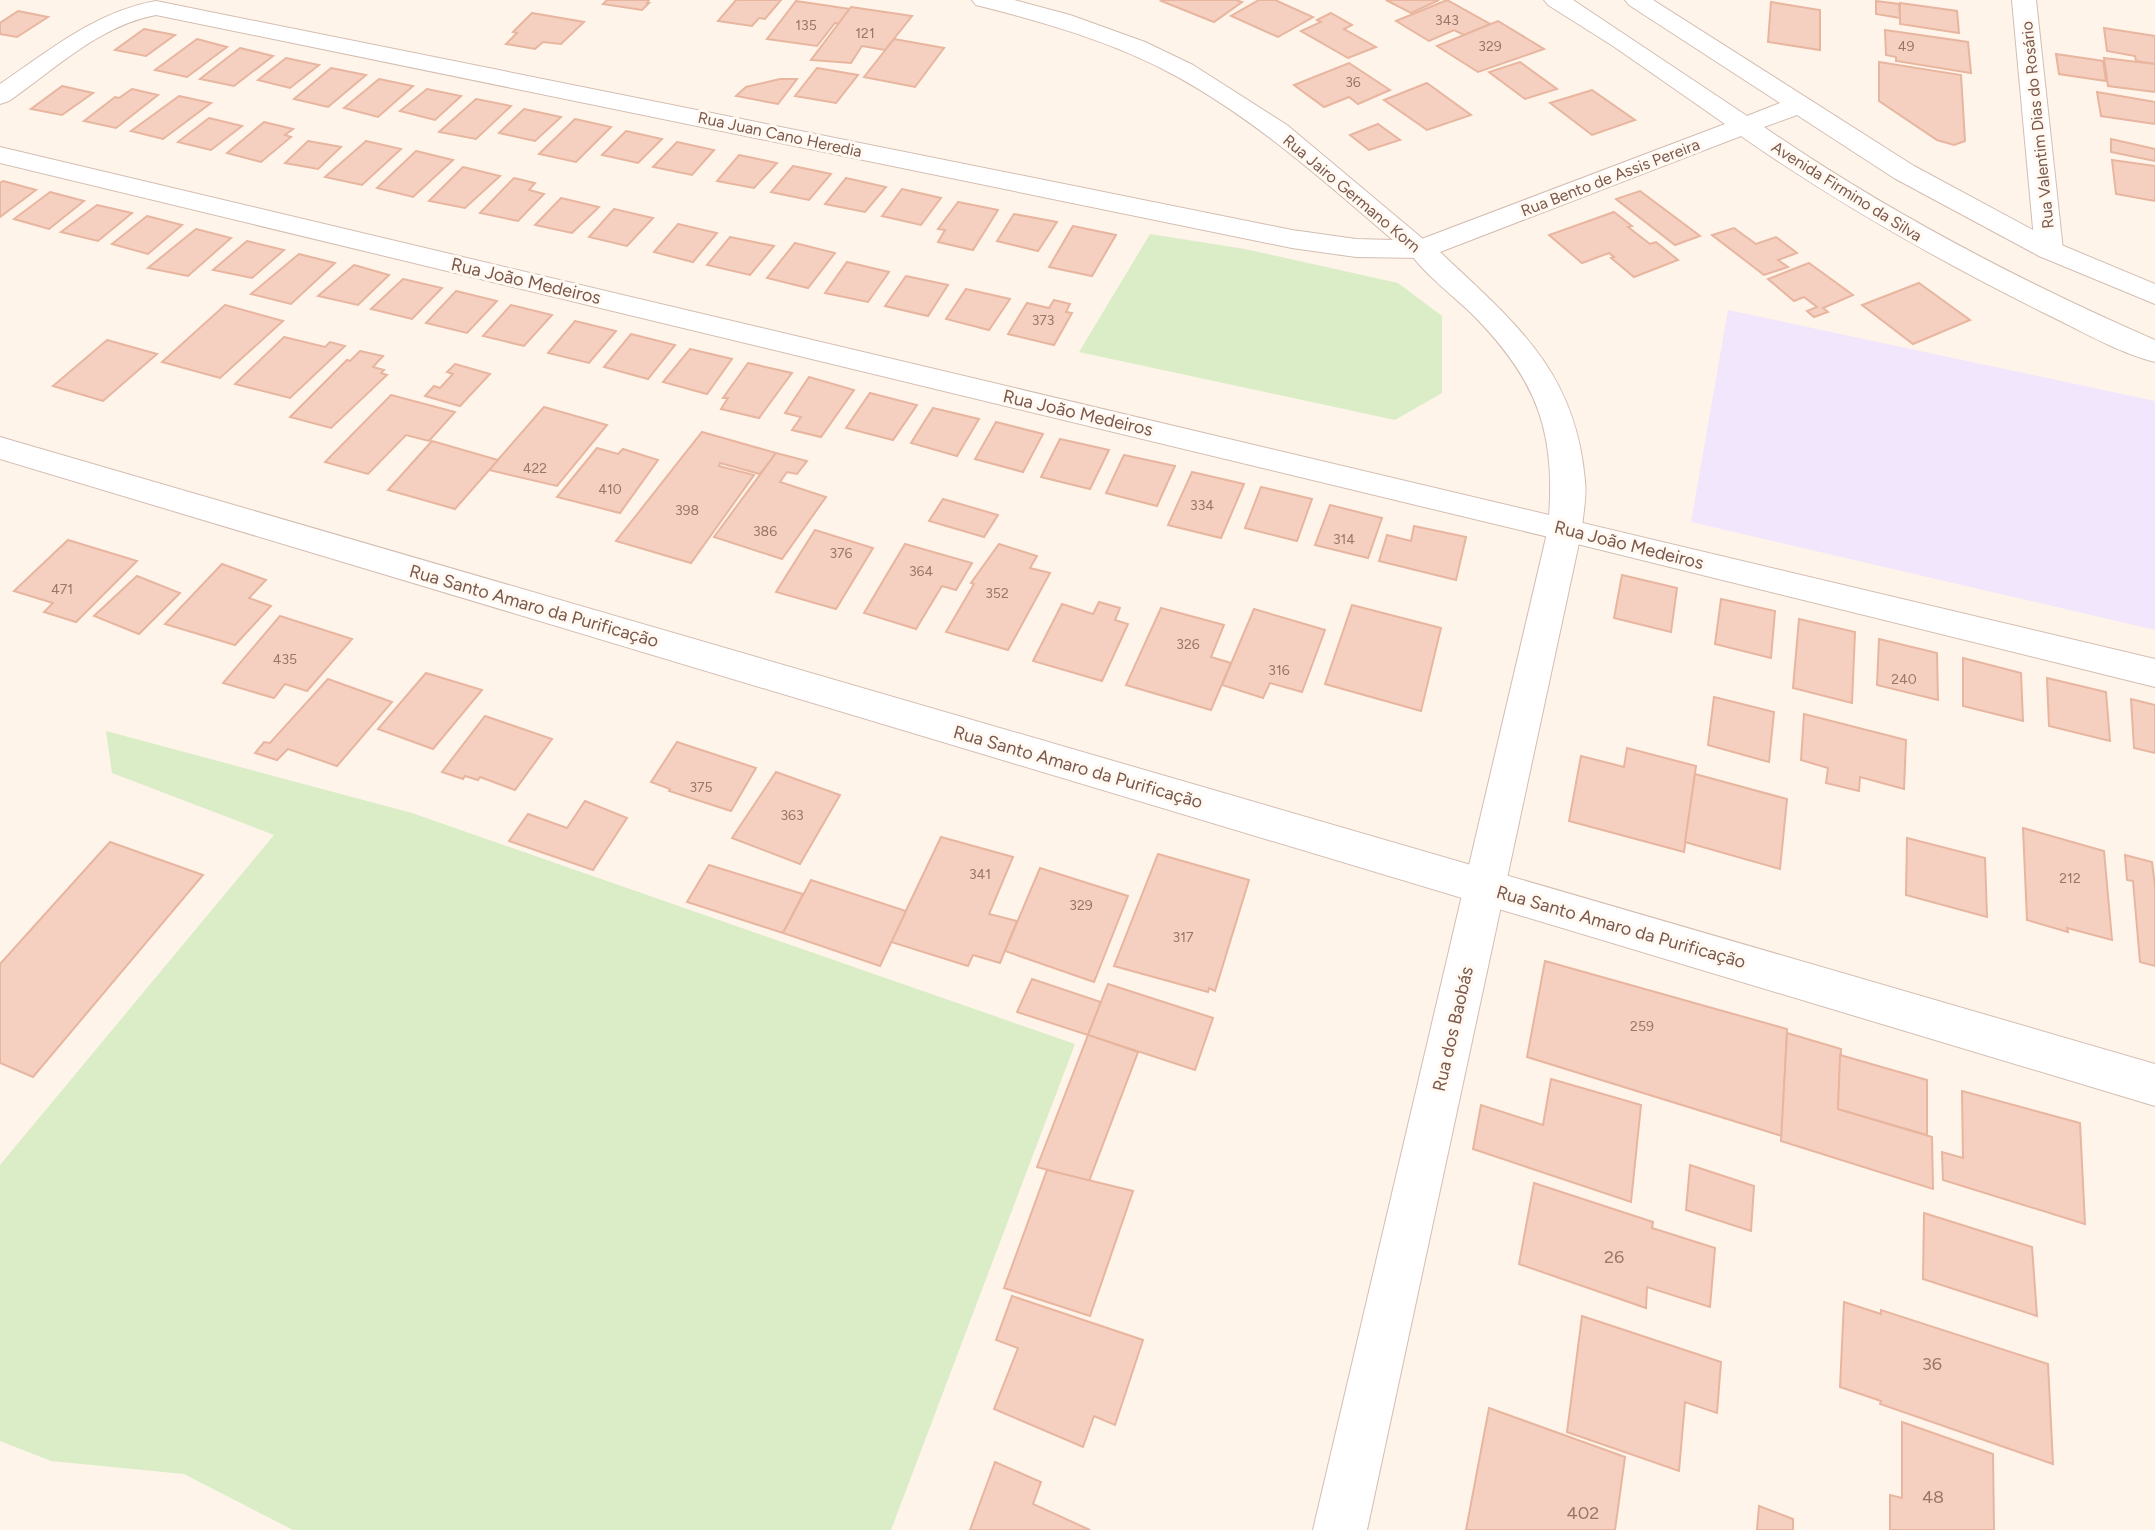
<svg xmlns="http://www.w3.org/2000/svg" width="2155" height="1530" viewBox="0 0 2155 1530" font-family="Figtree,sans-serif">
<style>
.education{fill:#f1e6fb}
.green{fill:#daedc7}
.building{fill:#f5d0c0;stroke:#e8b59f;stroke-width:2}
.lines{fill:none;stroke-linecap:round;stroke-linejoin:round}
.minor-casing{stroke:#d4bdb1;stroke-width:2}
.tertiary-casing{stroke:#d4bdb1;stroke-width:2}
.minor{fill:#fff;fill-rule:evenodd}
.tertiary{fill:#fff;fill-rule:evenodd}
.labels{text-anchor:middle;stroke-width:6;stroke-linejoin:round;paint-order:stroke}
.number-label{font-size:14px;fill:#9a7668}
.far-street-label{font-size:16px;fill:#7b584b;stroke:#fff9f2}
.street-label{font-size:18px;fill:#7b584b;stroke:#fff9f2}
.near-number-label{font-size:18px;fill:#9a7668}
</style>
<rect width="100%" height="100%" fill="#fef4ea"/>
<path class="education" d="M 1728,310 L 2155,401 L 2155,630 L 1691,522 Z"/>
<g class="green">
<path d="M 1150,234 L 1245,249 L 1398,283 L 1442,316 L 1442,393 L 1395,420 L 1079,352 Z"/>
<path d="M 106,731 L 412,813 L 1075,1044 L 891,1530 L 293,1530 L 184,1474 L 51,1461 L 0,1441 L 0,1165 L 274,835 L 112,773 Z"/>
</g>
<g class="building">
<path d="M 607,0 L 649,0 L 647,3 L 649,3 L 642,10 L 603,4 Z"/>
<path d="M 736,0 L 781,0 L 765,19 L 759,18 L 752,26 L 718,21 Z"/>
<path d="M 1163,0 L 1236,0 L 1242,2 L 1214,22 L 1161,1 Z"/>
<path d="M 1259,0 L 1275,0 L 1313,17 L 1278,37 L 1231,16 Z"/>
<path d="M 1386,0 L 1439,0 L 1411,13 Z"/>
<path d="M 1447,0 L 1490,24 L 1464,35 L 1454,30 L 1429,41 L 1396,21 Z"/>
<path d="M 796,1 L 850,9 L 839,24 L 835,23 L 817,46 L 767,39 Z"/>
<path d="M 1876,1 L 1899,4 L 1900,18 L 1876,14 Z"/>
<path d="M 1771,2 L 1820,10 L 1820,50 L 1768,42 Z"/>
<path d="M 1900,3 L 1957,11 L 1959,33 L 1900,24 Z"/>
<path d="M 851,7 L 912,16 L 885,50 L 862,46 L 851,63 L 811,60 Z"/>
<path d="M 18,11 L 48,17 L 17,37 L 0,34 L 0,23 Z"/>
<path d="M 532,13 L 584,22 L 561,44 L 543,42 L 535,49 L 506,44 L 517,33 L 513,32 Z"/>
<path d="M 1331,13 L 1352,25 L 1344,29 L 1376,47 L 1348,58 L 1301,31 L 1321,22 L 1317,20 Z"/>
<path d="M 1498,21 L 1544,49 L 1478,72 L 1437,46 Z"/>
<path d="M 2104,28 L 2155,36 L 2155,64 L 2136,61 L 2135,56 L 2107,51 Z"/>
<path d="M 144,29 L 175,35 L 146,56 L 115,50 Z"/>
<path d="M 1885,30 L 1968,42 L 1971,73 L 1896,61 L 1896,57 L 1886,55 Z"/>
<path d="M 197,39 L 227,47 L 187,77 L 155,70 Z"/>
<path d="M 894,39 L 944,48 L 915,87 L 864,77 Z"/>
<path d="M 240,48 L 273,56 L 234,86 L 200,79 Z"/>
<path d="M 2056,54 L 2103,61 L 2106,81 L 2059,74 Z"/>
<path d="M 286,58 L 319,65 L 290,88 L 258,80 Z"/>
<path d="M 2104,58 L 2155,64 L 2155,92 L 2108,86 Z"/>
<path d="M 1520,62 L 1557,89 L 1525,99 L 1489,72 Z"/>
<path d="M 1879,62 L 1961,75 L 1965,141 L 1954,145 L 1937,140 L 1879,101 Z"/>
<path d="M 1349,63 L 1390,90 L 1358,104 L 1349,97 L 1324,107 L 1294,85 Z"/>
<path d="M 331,68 L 366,75 L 328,107 L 294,99 Z"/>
<path d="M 817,68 L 858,75 L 836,103 L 795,96 Z"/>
<path d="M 379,79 L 413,86 L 378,117 L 344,108 Z"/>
<path d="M 780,79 L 797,79 L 778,104 L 736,96 L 746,87 Z"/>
<path d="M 1427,83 L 1471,115 L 1427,130 L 1384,100 Z"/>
<path d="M 62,86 L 93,93 L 62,115 L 31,109 Z"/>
<path d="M 132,89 L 158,95 L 116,128 L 84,121 L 115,97 L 119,98 Z"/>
<path d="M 427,89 L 461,96 L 435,120 L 400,111 Z"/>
<path d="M 1592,90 L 1635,120 L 1592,135 L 1550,103 Z"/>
<path d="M 2097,92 L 2155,102 L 2155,124 L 2101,116 Z"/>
<path d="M 179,96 L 211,103 L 163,139 L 131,131 Z"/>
<path d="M 476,99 L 511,106 L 476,139 L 439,132 Z"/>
<path d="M 524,109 L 561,117 L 535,141 L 499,133 Z"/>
<path d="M 209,118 L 242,126 L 211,150 L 178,142 Z"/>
<path d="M 575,119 L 611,127 L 576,162 L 539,154 Z"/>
<path d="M 264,122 L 293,129 L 285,135 L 291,137 L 261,162 L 227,153 Z"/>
<path d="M 1378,124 L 1400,140 L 1369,150 L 1350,135 Z"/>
<path d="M 626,131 L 662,139 L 638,163 L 602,155 Z"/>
<path d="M 2111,139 L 2155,149 L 2155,161 L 2111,152 Z"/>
<path d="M 308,141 L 341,147 L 318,169 L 285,163 Z"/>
<path d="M 366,141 L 401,149 L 362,185 L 325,177 Z"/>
<path d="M 677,142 L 714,150 L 692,175 L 653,167 Z"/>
<path d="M 416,151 L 453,160 L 413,197 L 377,188 Z"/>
<path d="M 739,155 L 777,163 L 754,188 L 717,181 Z"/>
<path d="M 2112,160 L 2155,166 L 2155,201 L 2116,194 Z"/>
<path d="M 793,166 L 831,174 L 809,200 L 771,192 Z"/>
<path d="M 463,167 L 500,176 L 465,208 L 429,201 Z"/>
<path d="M 514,178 L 535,183 L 529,190 L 544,194 L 518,221 L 480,213 Z"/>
<path d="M 846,178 L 886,187 L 865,212 L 825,204 Z"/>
<path d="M 3,181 L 36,190 L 0,217 L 0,183 Z"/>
<path d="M 902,189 L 941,198 L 921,225 L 882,216 Z"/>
<path d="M 1640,191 L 1700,236 L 1675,245 L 1616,199 Z"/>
<path d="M 50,192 L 84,201 L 49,229 L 14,219 Z"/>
<path d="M 561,198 L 599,207 L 572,233 L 535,225 Z"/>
<path d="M 958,202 L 998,210 L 973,250 L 938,242 L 945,230 L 938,229 Z"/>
<path d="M 97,205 L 132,213 L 98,241 L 61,232 Z"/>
<path d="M 614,209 L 653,218 L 627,246 L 589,237 Z"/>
<path d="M 1614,212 L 1632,226 L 1628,227 L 1650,244 L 1656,242 L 1678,260 L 1634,277 L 1611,258 L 1614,257 L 1609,253 L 1582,263 L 1549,235 Z"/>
<path d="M 1014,214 L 1057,222 L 1038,251 L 997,241 Z"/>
<path d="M 147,216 L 182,225 L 148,254 L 112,244 Z"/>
<path d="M 678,224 L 717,233 L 693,262 L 654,252 Z"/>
<path d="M 1073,226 L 1116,235 L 1092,276 L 1049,267 Z"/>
<path d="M 1734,228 L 1756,244 L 1776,237 L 1797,253 L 1778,260 L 1788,267 L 1764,275 L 1712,235 Z"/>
<path d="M 196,229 L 231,238 L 188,276 L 148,268 Z"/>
<path d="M 730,237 L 774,246 L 750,275 L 707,265 Z"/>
<path d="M 247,241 L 284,250 L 252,278 L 213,270 Z"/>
<path d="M 795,243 L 835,253 L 808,288 L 767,278 Z"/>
<path d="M 299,254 L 335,263 L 291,304 L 251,294 Z"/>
<path d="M 847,262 L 889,272 L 868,302 L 825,293 Z"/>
<path d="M 1809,263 L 1853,295 L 1823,308 L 1828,312 L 1814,317 L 1807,311 L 1817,307 L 1804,297 L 1794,301 L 1768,279 Z"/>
<path d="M 354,265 L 389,275 L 358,305 L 318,296 Z"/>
<path d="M 906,276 L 948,285 L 928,316 L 885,306 Z"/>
<path d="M 403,279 L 442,288 L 412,319 L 371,309 Z"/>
<path d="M 1919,283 L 1970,320 L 1913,344 L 1862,305 Z"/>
<path d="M 966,289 L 1010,299 L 989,330 L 946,319 Z"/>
<path d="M 456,291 L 497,301 L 467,333 L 426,323 Z"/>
<path d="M 1054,300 L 1070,304 L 1066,312 L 1072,313 L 1054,345 L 1008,334 L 1027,303 L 1049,308 Z"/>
<path d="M 225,305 L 283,321 L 220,378 L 162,362 Z"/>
<path d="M 511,305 L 552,315 L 524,346 L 483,336 Z"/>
<path d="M 575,321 L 616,331 L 589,363 L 548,353 Z"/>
<path d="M 631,334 L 675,345 L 648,379 L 604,367 Z"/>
<path d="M 284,337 L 325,347 L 330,342 L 345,346 L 290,398 L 235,384 Z"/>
<path d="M 107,340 L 157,354 L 103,401 L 53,386 Z"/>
<path d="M 690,349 L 732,359 L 707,394 L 663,382 Z"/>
<path d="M 360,351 L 383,356 L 373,367 L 384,370 L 381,373 L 387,375 L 331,428 L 290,417 L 347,360 L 350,361 Z"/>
<path d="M 748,363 L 792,373 L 759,418 L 721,409 L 728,398 L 723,398 Z"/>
<path d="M 455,364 L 490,374 L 460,406 L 425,396 L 434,386 L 440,388 L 453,374 L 447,372 Z"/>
<path d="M 809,377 L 854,390 L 821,437 L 792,430 L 801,417 L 785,413 Z"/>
<path d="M 870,393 L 917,405 L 893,440 L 846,428 Z"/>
<path d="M 391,395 L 455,412 L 429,441 L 406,435 L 368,474 L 325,462 Z"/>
<path d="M 544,407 L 607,425 L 557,486 L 489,470 Z"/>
<path d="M 933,408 L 979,419 L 957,456 L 911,443 Z"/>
<path d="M 996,422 L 1043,434 L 1023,472 L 975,459 Z"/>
<path d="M 702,432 L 776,453 L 760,474 L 720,463 L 719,466 L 754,475 L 691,563 L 616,541 Z"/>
<path d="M 1060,439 L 1109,450 L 1090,489 L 1041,477 Z"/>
<path d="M 432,441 L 498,460 L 455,509 L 388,490 Z"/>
<path d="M 597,448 L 618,454 L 623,449 L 658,460 L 620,513 L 557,497 Z"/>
<path d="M 776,453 L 807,461 L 797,474 L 787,472 L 780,482 L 826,497 L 782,559 L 714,537 Z"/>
<path d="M 1124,455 L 1175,466 L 1157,506 L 1106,493 Z"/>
<path d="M 1192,472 L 1244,484 L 1221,538 L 1168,525 Z"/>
<path d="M 1261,487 L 1312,499 L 1297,541 L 1245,528 Z"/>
<path d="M 943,499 L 998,515 L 984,537 L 929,521 Z"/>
<path d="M 1330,505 L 1382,518 L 1368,558 L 1315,545 Z"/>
<path d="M 1414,526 L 1466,537 L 1456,580 L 1379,561 L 1387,535 L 1411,541 Z"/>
<path d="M 815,530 L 873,548 L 836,609 L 776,592 Z"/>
<path d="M 68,540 L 137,561 L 76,622 L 44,612 L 53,603 L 14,591 Z"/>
<path d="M 905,544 L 972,563 L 956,590 L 942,586 L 916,629 L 864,613 Z"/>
<path d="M 999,544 L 1037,556 L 1030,568 L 1050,573 L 1008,650 L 946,632 L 974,584 L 971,583 Z"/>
<path d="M 222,564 L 266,580 L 249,598 L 271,606 L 235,645 L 165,624 Z"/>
<path d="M 1622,575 L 1677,588 L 1671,632 L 1614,618 Z"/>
<path d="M 137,576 L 180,593 L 139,634 L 94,616 Z"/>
<path d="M 1721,599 L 1775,611 L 1771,658 L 1715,644 Z"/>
<path d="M 1099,602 L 1120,608 L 1115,620 L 1128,624 L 1102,681 L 1033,661 L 1062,604 L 1093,614 Z"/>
<path d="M 1352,605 L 1441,628 L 1421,711 L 1325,684 Z"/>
<path d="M 1161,608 L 1224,625 L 1211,657 L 1231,663 L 1211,710 L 1126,685 Z"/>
<path d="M 1254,609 L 1325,630 L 1302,692 L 1270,683 L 1263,698 L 1222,685 Z"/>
<path d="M 280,616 L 352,639 L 307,691 L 285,684 L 274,698 L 223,683 Z"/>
<path d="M 1799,619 L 1855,632 L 1852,703 L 1793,688 Z"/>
<path d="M 1879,639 L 1937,653 L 1938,700 L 1877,685 Z"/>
<path d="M 1963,658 L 2021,673 L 2023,721 L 1963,706 Z"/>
<path d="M 426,673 L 482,690 L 433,749 L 378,729 Z"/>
<path d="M 2047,678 L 2106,692 L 2110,741 L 2049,726 Z"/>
<path d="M 328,679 L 392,702 L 337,766 L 288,749 L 277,760 L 255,753 L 264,742 L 270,743 Z"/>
<path d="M 1714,697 L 1774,712 L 1769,762 L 1708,745 Z"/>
<path d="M 2131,699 L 2155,705 L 2155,753 L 2134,748 Z"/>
<path d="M 1804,714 L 1906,740 L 1904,789 L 1860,777 L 1859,791 L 1826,783 L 1828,768 L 1801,760 Z"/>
<path d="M 485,716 L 552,739 L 515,790 L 480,777 L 478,780 L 465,776 L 463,779 L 442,772 Z"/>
<path d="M 677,742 L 756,768 L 731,811 L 669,791 L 670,789 L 651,782 Z"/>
<path d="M 1627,748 L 1696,766 L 1684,852 L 1569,821 L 1581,756 L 1624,767 Z"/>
<path d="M 776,772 L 840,795 L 800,864 L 732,838 Z"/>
<path d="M 1695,774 L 1787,799 L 1780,869 L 1685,842 Z"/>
<path d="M 585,801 L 627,818 L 593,870 L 509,841 L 528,814 L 567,828 Z"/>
<path d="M 2023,828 L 2104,851 L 2112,940 L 2067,928 L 2068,932 L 2027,920 Z"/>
<path d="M 941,837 L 1013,857 L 989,914 L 1017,921 L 1000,963 L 973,955 L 968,966 L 891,942 Z"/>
<path d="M 1907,838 L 1985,858 L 1987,917 L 1906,895 Z"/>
<path d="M 110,842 L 203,875 L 33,1077 L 0,1063 L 0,964 Z"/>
<path d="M 1158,854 L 1249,880 L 1215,991 L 1209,988 L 1208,992 L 1114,966 Z"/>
<path d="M 2125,855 L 2152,862 L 2155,886 L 2155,966 L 2140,962 L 2133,881 L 2127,880 Z"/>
<path d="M 709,865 L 803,894 L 783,933 L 687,902 Z"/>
<path d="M 1040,868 L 1128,896 L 1094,982 L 1005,951 Z"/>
<path d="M 811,880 L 906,911 L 880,966 L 783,933 Z"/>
<path d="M 1545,961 L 1787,1029 L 1782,1136 L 1527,1057 Z"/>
<path d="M 1032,979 L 1101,1002 L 1088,1035 L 1017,1012 Z"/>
<path d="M 1108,984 L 1213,1018 L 1195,1070 L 1088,1035 Z"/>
<path d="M 1787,1033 L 1841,1049 L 1838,1109 L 1932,1137 L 1933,1189 L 1781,1141 Z"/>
<path d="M 1088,1035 L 1138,1052 L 1089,1181 L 1037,1167 Z"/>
<path d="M 1840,1055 L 1927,1080 L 1927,1135 L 1838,1109 Z"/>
<path d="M 1551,1079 L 1641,1105 L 1631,1202 L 1473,1149 L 1481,1105 L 1543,1125 Z"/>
<path d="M 1962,1091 L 2080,1123 L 2085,1224 L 1943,1180 L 1942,1152 L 1963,1158 Z"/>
<path d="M 1690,1165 L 1754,1186 L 1751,1231 L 1686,1210 Z"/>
<path d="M 1047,1170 L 1133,1191 L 1090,1316 L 1004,1288 Z"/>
<path d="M 1534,1183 L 1653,1222 L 1652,1228 L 1715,1248 L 1710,1307 L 1647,1287 L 1646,1308 L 1519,1264 Z"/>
<path d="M 1924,1213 L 2032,1247 L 2037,1316 L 1923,1279 Z"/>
<path d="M 1012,1296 L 1143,1340 L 1115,1425 L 1094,1416 L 1083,1447 L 994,1409 L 1018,1348 L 996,1340 Z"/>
<path d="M 1844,1302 L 1881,1314 L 1881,1310 L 2048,1364 L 2053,1464 L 1880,1404 L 1881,1401 L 1840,1387 Z"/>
<path d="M 1582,1316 L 1721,1362 L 1717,1413 L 1685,1402 L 1679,1471 L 1567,1432 Z"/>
<path d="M 1489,1408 L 1625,1457 L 1615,1530 L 1466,1530 Z"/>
<path d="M 1902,1422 L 1993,1454 L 1994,1530 L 1890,1530 L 1890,1495 L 1902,1498 Z"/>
<path d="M 995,1462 L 1041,1482 L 1033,1504 L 1090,1530 L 970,1530 Z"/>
<path d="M 1759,1506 L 1793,1519 L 1793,1530 L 1757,1530 Z"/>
</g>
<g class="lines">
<defs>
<g id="minor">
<path d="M 972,0 L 1014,0 L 1070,15 L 1145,42 L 1193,65 L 1287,125 L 1435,249 L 1431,255 L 1421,258 L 1356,257 L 1292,248 L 156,15 C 100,25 54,70 9,101 L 0,104 L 0,84 C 50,50 95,12 156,1 L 1292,230 L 1356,239 L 1393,240 C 1324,181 1256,120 1176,76 C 1114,42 1044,22 976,5 Z"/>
<path d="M 2012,0 L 2036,0 L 2063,250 L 2059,256 L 2049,259 L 2039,256 L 2035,250 Z"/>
<path d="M 0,147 L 2155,659 L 2155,687 L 1565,541 L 0,163 Z"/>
<path d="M 0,437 L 2155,1064 L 2155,1106 L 0,459 Z"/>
</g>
<path id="tertiary" d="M 1544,0 L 1573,0 L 1747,116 L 1780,103 L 1629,5 L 1625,0 L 1653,0 L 1914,166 L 2059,244 L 2155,284 L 2155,304 L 2039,256 L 1894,178 L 1797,115 L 1764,127 C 1887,212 2018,280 2155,340 L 2155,362 C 2116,352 2078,329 2042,312 C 1938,260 1837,203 1741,136 L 1440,252 C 1515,323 1576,371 1585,481 C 1587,496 1583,513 1582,529 L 1367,1530 L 1313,1530 L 1548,529 C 1557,434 1539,381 1471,313 C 1450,293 1423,273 1407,249 L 1411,243 L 1725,124 L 1613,46 L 1548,5 Z"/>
</defs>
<use href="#minor" class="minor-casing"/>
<use href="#tertiary" class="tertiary-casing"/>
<use href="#minor" class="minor"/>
<use href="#tertiary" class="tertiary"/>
</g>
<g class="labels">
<g class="number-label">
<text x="1447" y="25">343</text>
<text x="806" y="30">135</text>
<text x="865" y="38">121</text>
<text x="1490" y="51">329</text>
<text x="1906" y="51">49</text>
<text x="1353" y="87">36</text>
<text x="1043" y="325">373</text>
<text x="535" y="473">422</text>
<text x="610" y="494">410</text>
<text x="1202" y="510">334</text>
<text x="687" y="515">398</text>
<text x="765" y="536">386</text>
<text x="1344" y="544">314</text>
<text x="841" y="558">376</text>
<text x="921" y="576">364</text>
<text x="62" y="594">471</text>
<text x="997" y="598">352</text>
<text x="1188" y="649">326</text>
<text x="285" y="664">435</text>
<text x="1279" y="675">316</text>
<text x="1904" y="684">240</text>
<text x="701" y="792">375</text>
<text x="792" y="820">363</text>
<text x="980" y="879">341</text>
<text x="2070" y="883">212</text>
<text x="1081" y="910">329</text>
<text x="1183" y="942">317</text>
<text x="1642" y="1031">259</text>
</g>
<g class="far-street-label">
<text transform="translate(2037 125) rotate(-96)" y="6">Rua Valentim Dias do Rosário</text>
<text transform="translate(780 134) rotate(12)" y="6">Rua Juan Cano Heredia</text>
<text transform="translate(1610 177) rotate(-21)" y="6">Rua Bento de Assis Pereira</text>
<text transform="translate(1847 191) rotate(32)" y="6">Avenida Firmino da Silva</text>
<text transform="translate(1352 193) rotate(40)" y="6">Rua Jairo Germano Korn</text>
</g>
<g class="street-label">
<text transform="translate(526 281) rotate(13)" y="6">Rua João Medeiros</text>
<text transform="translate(1078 413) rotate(13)" y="6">Rua João Medeiros</text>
<text transform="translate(1629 545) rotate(14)" y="6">Rua João Medeiros</text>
<text transform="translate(534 606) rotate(16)" y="6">Rua Santo Amaro da Purificação</text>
<text transform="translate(1078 767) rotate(16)" y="6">Rua Santo Amaro da Purificação</text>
<text transform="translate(1621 927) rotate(16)" y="6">Rua Santo Amaro da Purificação</text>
<text transform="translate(1453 1029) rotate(-77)" y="6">Rua dos Baobás</text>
</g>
<g class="near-number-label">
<text x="1614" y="1263">26</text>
<text x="1932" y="1370">36</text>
<text x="1933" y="1503">48</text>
<text x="1583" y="1519">402</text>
</g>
</g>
</svg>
